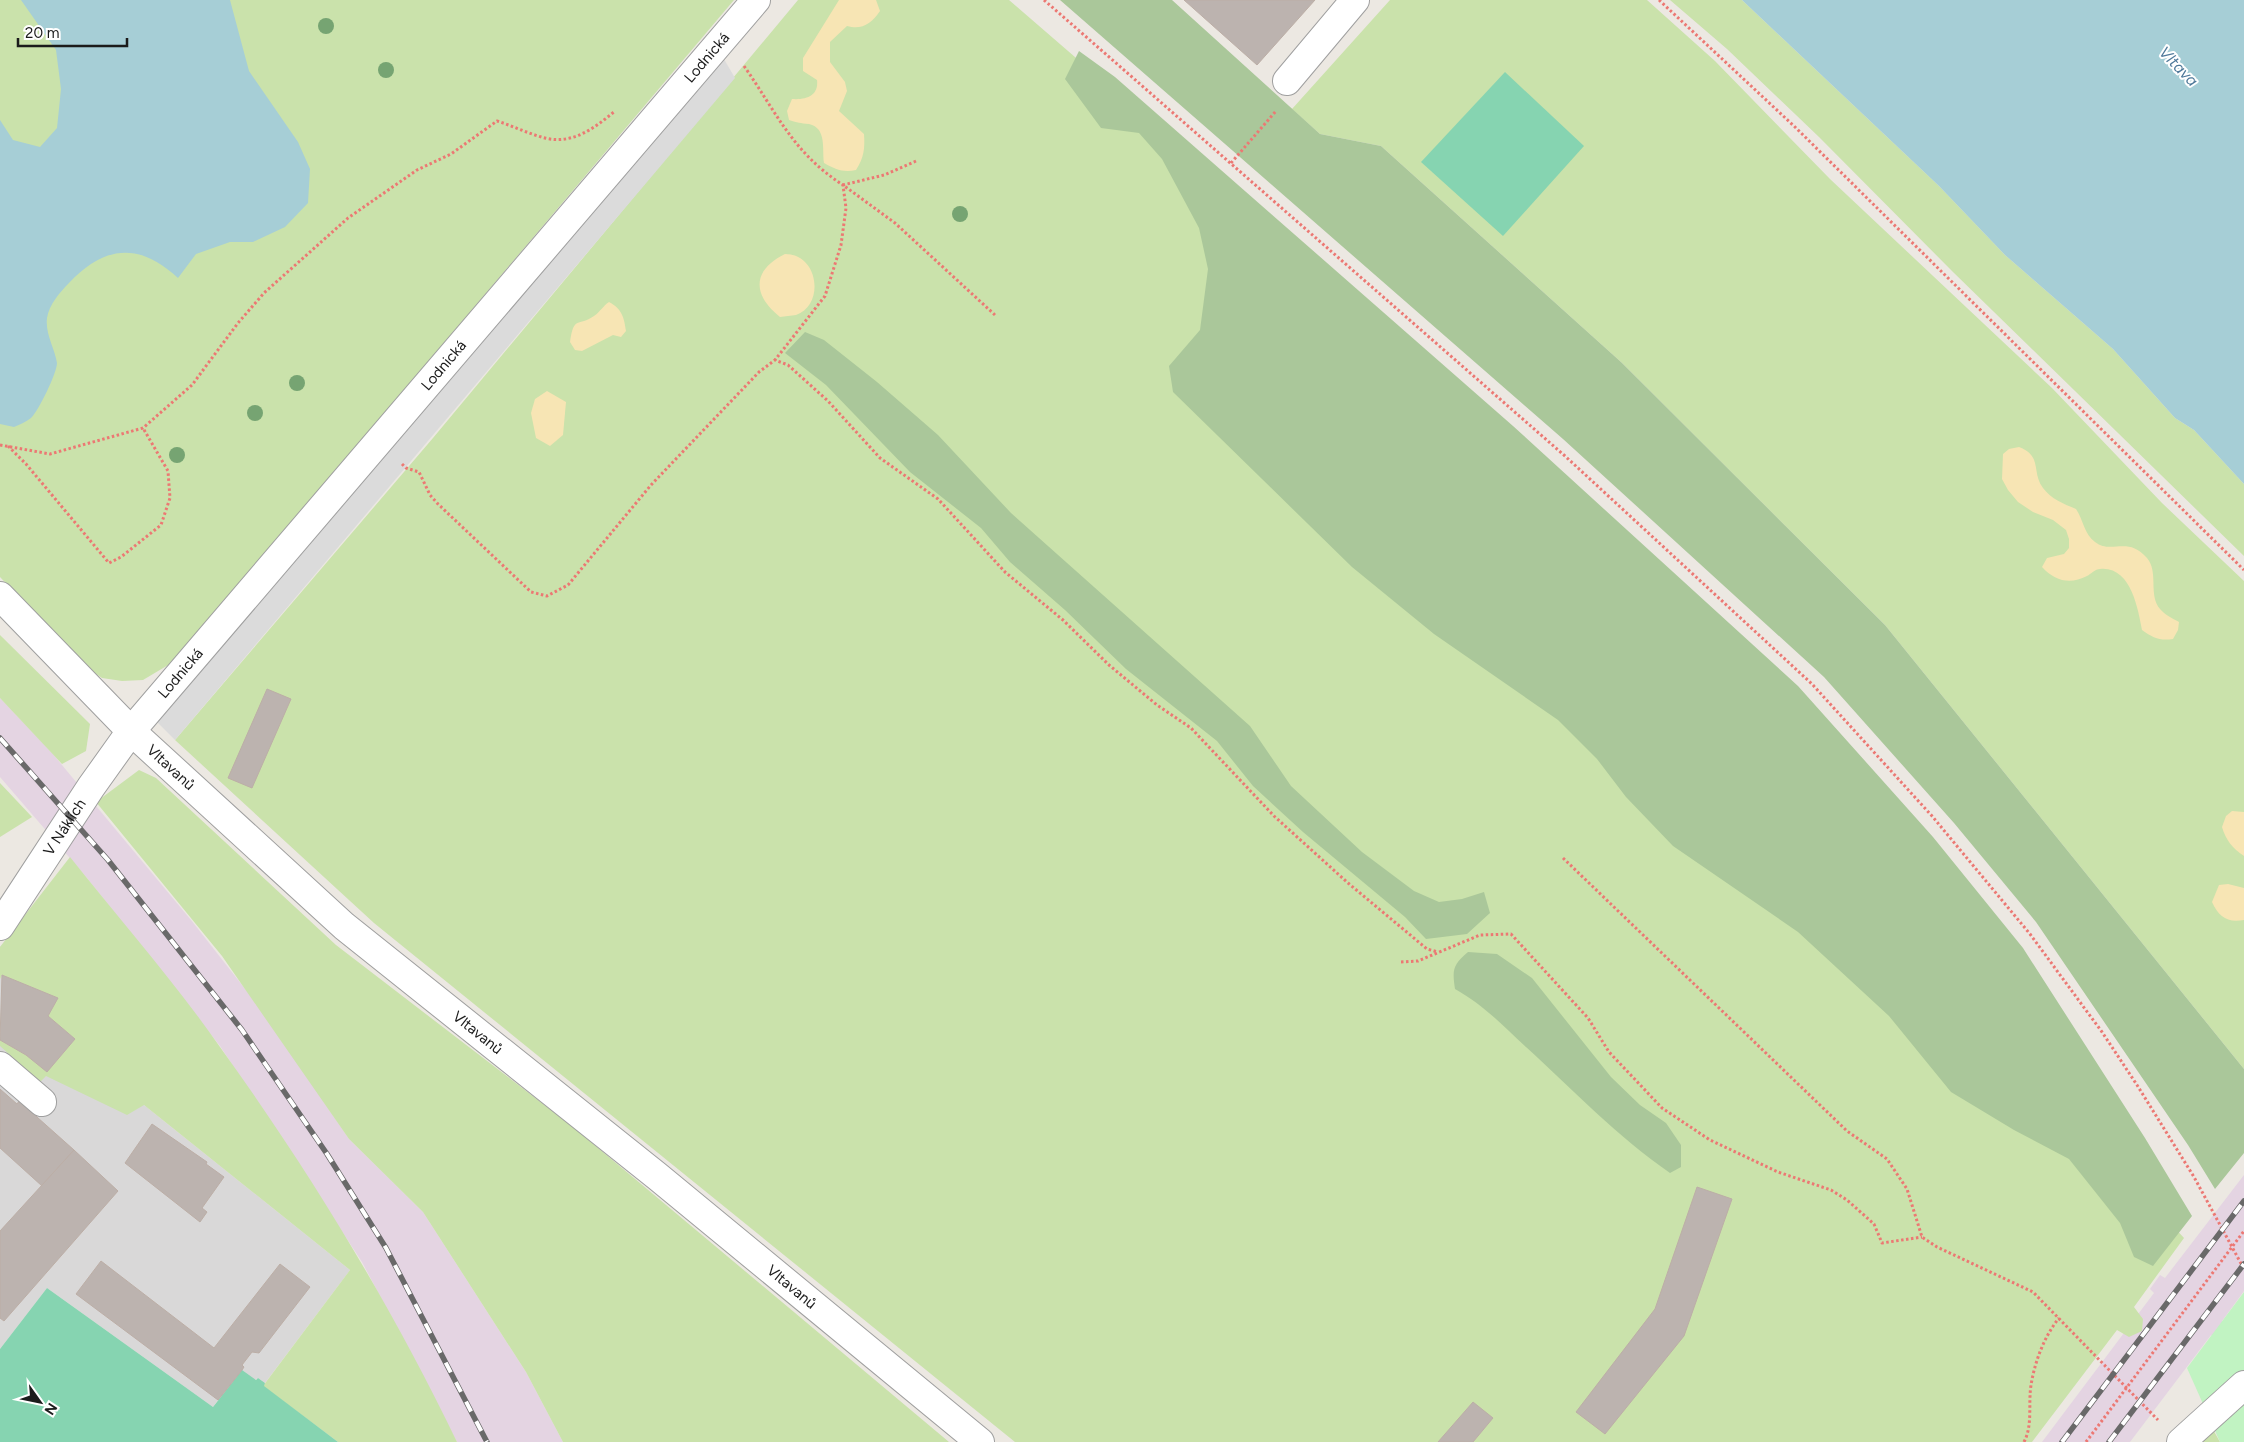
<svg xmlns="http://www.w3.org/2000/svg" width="2244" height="1442" viewBox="0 0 2244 1442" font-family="Figtree,sans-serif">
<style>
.residential{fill:#d9d8d8}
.industrial{fill:#e4d4e2}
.grass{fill:#cae2ab}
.forest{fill:#aac79a}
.sand{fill:#f7e5b4}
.park{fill:#c1f3c2}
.pitch{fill:#86d4b1}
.parking{fill:#dbdbdb}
.water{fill:#a6ced6}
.building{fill:#bcb3af;stroke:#bcaea6}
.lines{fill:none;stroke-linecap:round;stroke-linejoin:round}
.minor-casing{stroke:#9f9f9f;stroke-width:30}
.path{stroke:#ec7873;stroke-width:3;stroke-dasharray:2.5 2.5;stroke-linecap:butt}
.minor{stroke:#fff;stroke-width:28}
.rail-casing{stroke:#696969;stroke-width:5.5}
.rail{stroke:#fff;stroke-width:4;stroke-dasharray:11;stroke-linecap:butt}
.path-bridge{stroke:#ec7873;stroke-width:3;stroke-dasharray:2.5 2.5;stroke-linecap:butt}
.tree{fill:#76a472}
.labels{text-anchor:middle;stroke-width:4;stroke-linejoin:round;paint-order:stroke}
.street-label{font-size:15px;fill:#1b1b1b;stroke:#fff}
.water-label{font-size:16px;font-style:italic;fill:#4f799a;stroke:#fff}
</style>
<rect width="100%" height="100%" fill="#ece8e2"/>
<path class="residential" d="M 24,917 L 144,1105 L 350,1270 L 265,1383 L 258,1378 L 218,1400 L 213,1407 L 47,1288 L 0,1349 L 0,947 Z"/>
<g class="industrial">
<path d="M 0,698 L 52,753 L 191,920 L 264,1013 L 349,1139 L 423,1212 L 526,1372 L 563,1442 L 457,1442 L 362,1262 L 220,1046 L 87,878 L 0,777 Z"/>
<path d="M 2244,1175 L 2244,1291 L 2222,1321 L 2225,1324 L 2214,1338 L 2211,1335 L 2130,1442 L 2042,1442 L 2154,1293 L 2150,1289 L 2160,1275 L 2165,1278 Z"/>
</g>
<g class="grass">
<path d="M 0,0 L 734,0 L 410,383 L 195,649 L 143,680 L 122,681 L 102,678 L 86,667 L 0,577 Z"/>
<path d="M 798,0 L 1009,0 L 1246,205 L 1991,1028 L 2184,1238 L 2134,1307 L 2143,1319 L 2142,1331 L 2129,1337 L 2117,1330 L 2032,1442 L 1015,1442 L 374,923 L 175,740 L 433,438 Z"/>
<path d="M 1390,0 L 1647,0 L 1715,61 L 1830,179 L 2052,388 L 2162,503 L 2244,581 L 2244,1069 L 1885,625 L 1621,362 L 1381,146 L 1320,134 L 1292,109 Z"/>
<path d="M 1670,0 L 1742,0 L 1939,186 L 2005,255 L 2113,349 L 2175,418 L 2194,430 L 2244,484 L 2244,556 L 1953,272 L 1819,137 L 1727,49 Z"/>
<path d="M 0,635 L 90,724 L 86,751 L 62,764 L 0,698 Z"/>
<path d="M 139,770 L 156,778 L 336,945 L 573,1127 L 949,1442 L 563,1442 L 526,1372 L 423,1212 L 349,1139 L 222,956 L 96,802 Z"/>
<path d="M 0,783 L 32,817 L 0,837 Z"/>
<path d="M 70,857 C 120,920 174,981 220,1047 C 310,1172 390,1303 457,1442 L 338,1442 L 263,1386 L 350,1270 L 144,1105 L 127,1115 L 46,1076 L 40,1082 L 0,1046 L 0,1040 L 26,1055 L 47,1072 L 75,1039 L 48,1016 L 58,998 L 2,975 L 0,979 L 0,947 Z"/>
<path d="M 2211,1426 L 2220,1442 L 2193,1442 Z"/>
</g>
<g class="forest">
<path d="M 1060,0 L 1172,0 L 1320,134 L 1381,146 L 1621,362 L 1885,625 L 2244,1069 L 2244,1153 L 2215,1189 L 2188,1145 L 2036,922 L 1954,823 L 1824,677 L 1563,439 Z"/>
<path d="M 1079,51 L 1115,77 L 1513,426 L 1798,686 L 1933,837 L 2023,948 L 2145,1138 L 2192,1216 L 2153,1266 L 2134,1257 L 2120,1223 L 2069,1159 L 2014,1130 L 1951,1092 L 1889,1016 L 1798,932 L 1673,846 L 1626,797 L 1597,759 L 1558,720 L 1434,634 L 1352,567 L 1173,392 L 1169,366 L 1200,330 L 1208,269 L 1199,228 L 1162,159 L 1139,133 L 1101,128 L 1065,79 Z"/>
<path d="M 805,332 L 824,340 L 877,382 L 938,435 L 1011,513 L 1250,726 L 1291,786 L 1362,852 L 1414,891 L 1439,902 L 1462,899 L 1484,892 L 1490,913 L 1467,934 L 1426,939 L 1405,917 L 1303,832 L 1253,786 L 1217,741 L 1126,669 L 1065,610 L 1010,562 L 981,528 L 910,472 L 826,385 L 785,353 Z"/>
<path d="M 1468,952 L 1497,954 L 1532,978 L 1611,1077 L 1640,1105 L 1666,1123 L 1681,1145 L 1681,1167 L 1670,1173 C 1618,1137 1573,1090 1526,1047 C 1501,1024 1485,1006 1455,989 C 1452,969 1453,965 1468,952 Z"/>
</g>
<g class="sand">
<path d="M 839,0 L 876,0 L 880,11 C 871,24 862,30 847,26 L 830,42 L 830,62 L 845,82 L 847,91 L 839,111 L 864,134 C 865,148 864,158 856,170 C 843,173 835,169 824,163 C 822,149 827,128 809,124 C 800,123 798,123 789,120 L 787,111 L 792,99 C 806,100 819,96 817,80 L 803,71 L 803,58 Z"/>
<path d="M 785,254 C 819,254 825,305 796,315 C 791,316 785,316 780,317 C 752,295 752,270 785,254 Z"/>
<path d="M 609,302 C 622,309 624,317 626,331 L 621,337 L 613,335 L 582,351 L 575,350 L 570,342 C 574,315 578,327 594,316 C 600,312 603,306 609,302 Z"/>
<path d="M 547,391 L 566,402 L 563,435 L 550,446 L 536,438 L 531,413 L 535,399 Z"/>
<path d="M 2019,447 C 2043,456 2031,472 2043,488 C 2051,499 2064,504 2076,509 C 2083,519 2084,534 2095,542 C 2112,555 2127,535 2147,558 C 2159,572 2148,595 2160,609 C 2165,615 2172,618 2179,622 L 2178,630 L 2173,639 C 2160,641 2153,638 2142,630 C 2138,609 2131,566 2100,569 C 2095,569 2091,574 2087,576 C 2070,585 2055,581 2042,567 L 2047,558 L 2064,554 L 2069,548 L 2069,539 L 2066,530 L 2053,520 L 2033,512 L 2018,502 L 2008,490 L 2002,479 L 2003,454 L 2009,449 Z"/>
<path d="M 2232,811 L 2244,812 L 2244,856 C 2232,848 2226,840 2222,827 L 2226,816 Z"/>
<path d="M 2228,884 L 2244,888 L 2244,920 C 2227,923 2219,917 2212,902 L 2219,885 Z"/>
</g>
<path class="park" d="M 2244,1292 L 2244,1442 L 2220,1442 L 2187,1368 Z"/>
<g class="pitch">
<path d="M 1505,72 L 1584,146 L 1503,236 L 1421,162 Z"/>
<path d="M 47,1288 L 213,1407 L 242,1370 L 256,1380 L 258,1378 L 265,1383 L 264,1386 L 338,1442 L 0,1442 L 0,1349 Z"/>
</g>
<path class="parking" d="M 721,54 L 735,78 L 175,740 L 156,721 Z"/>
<g class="water">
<path d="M 21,0 L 230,0 L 249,71 L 298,142 L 310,169 L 308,203 L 285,227 L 253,242 L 230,242 L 196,254 L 178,278 C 139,242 105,245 69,283 C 60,292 49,305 47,318 C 45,334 55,349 57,363 C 57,373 38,412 31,418 C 26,422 19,425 14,427 L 0,424 L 0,120 L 13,140 L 40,147 L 57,128 L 61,89 L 56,50 Z"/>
<path d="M 1742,0 L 2244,0 L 2244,484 L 2194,430 L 2175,418 L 2113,349 L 2005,255 L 1939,186 Z"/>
</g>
<g class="building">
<path d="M 1184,0 L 1315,0 L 1257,65 Z"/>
<path d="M 267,689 L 291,699 L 252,788 L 228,778 Z"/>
<path d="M 2,975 L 58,998 L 48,1016 L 75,1039 L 47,1072 L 26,1055 L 0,1040 Z"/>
<path d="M 0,1089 L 17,1104 L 19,1101 L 74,1150 L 42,1186 L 0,1148 Z"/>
<path d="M 152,1124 L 207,1162 L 206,1164 L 224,1177 L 202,1208 L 207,1212 L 200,1222 L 125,1163 Z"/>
<path d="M 74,1150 L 118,1191 L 4,1321 L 0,1318 L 0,1231 Z"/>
<path d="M 1697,1187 L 1732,1199 L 1684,1336 L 1605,1434 L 1576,1412 L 1655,1309 Z"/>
<path d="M 101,1261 L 214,1348 L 280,1264 L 310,1287 L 259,1353 L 252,1352 L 242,1365 L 244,1367 L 242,1370 L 218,1400 L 76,1294 Z"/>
<path d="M 1473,1402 L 1493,1418 L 1473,1442 L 1438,1442 Z"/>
</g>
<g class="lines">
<defs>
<g id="minor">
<path d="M 1287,81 L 1355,0"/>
<path id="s1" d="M 0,596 L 131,731 L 344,926 L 657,1176 L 980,1442"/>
<path id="s2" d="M 0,926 L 91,787 L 131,731 L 756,0"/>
<path d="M 0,1066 L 42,1102"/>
<path d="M 2181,1442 L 2244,1385"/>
</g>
</defs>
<use href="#minor" class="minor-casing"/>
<g class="path">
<path d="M 1044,0 L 1565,456 L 1812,684 L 1932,816 L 2030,934 L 2102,1032 L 2137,1085 L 2194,1177 L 2244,1269"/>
<path d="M 1659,0 L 1795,127 L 2244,570"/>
<path d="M 744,66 C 777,113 792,152 843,185 L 846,208 L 841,245 L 825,296 L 775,360"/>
<path d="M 916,161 L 884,175 L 843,185 L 895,223 L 995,315"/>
<path d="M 1231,163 L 1276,111"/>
<path d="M 0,445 L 50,454 L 143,428 L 192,385 L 238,323 L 264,293 L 348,218 L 417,170 L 451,154 L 497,121 C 513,126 529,134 545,138 C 572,145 595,128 615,111"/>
<path d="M 8,446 L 26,464 L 109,563 L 121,557 L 161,525 L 170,498 L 168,471 L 143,428"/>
<path d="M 402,464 L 406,468 L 419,472 L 430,495 L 438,504 L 531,592 L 547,596 L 568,585 L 651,485 L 759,372 L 775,360 L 788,365 L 828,401 L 880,458 L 938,499 L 1005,572 L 1063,620 L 1109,665 L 1157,705 L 1191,728 L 1274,816 L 1348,883 L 1427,949 L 1438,952"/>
<path d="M 1563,858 L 1847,1131 L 1887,1159 L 1907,1189 L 1922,1237 L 1937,1247 L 2033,1292 L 2158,1420"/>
<path d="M 1401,962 L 1418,961 L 1480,935 L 1511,934 L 1588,1018 L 1609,1052 L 1662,1108 L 1710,1140 L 1778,1172 L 1831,1190 L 1847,1200 L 1874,1224 L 1882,1243 L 1922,1237"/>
<path d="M 2024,1442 C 2033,1425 2028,1404 2031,1385 C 2035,1361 2044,1337 2059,1318"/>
</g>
<use href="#minor" class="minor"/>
<defs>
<g id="rail">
<path d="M 0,738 L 108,860 L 242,1030 L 327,1154 L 386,1248 L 487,1442"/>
<path d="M 2062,1442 L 2244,1201"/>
<path d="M 2109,1442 L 2244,1264"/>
</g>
</defs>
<use href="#rail" class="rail-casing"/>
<use href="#rail" class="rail"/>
<path class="path-bridge" d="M 2086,1442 L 2244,1231"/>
</g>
<g class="tree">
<circle cx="326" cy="26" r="8"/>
<circle cx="386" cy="70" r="8"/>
<circle cx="960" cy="214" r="8"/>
<circle cx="297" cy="383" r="8"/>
<circle cx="255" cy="413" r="8"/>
<circle cx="177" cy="455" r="8"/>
</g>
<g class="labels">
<g class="street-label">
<text dy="5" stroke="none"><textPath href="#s2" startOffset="1121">Lodnická</textPath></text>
<text dy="5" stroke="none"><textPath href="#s2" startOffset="716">Lodnická</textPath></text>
<text dy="5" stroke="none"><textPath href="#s2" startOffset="311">Lodnická</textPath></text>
<text dy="5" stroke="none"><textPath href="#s1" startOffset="242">Vltavanů</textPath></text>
<text dy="5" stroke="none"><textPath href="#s2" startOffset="118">V Náklích</textPath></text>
<text dy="5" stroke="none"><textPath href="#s1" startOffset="648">Vltavanů</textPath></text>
<text dy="5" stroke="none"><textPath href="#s1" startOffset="1052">Vltavanů</textPath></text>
</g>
<g class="water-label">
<text transform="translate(2179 66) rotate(46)" y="6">Vltava</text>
</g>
</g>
<g transform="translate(40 1402) rotate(123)" stroke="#ffffff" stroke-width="4" paint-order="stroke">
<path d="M0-4L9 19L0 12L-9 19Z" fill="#1b1b1b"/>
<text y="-8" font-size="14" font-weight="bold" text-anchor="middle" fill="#1b1b1b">N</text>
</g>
<path d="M18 38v8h109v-8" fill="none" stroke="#1b1b1b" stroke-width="2.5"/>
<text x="25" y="38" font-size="15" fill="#1b1b1b" stroke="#ffffff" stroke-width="4" paint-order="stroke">20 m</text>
</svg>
